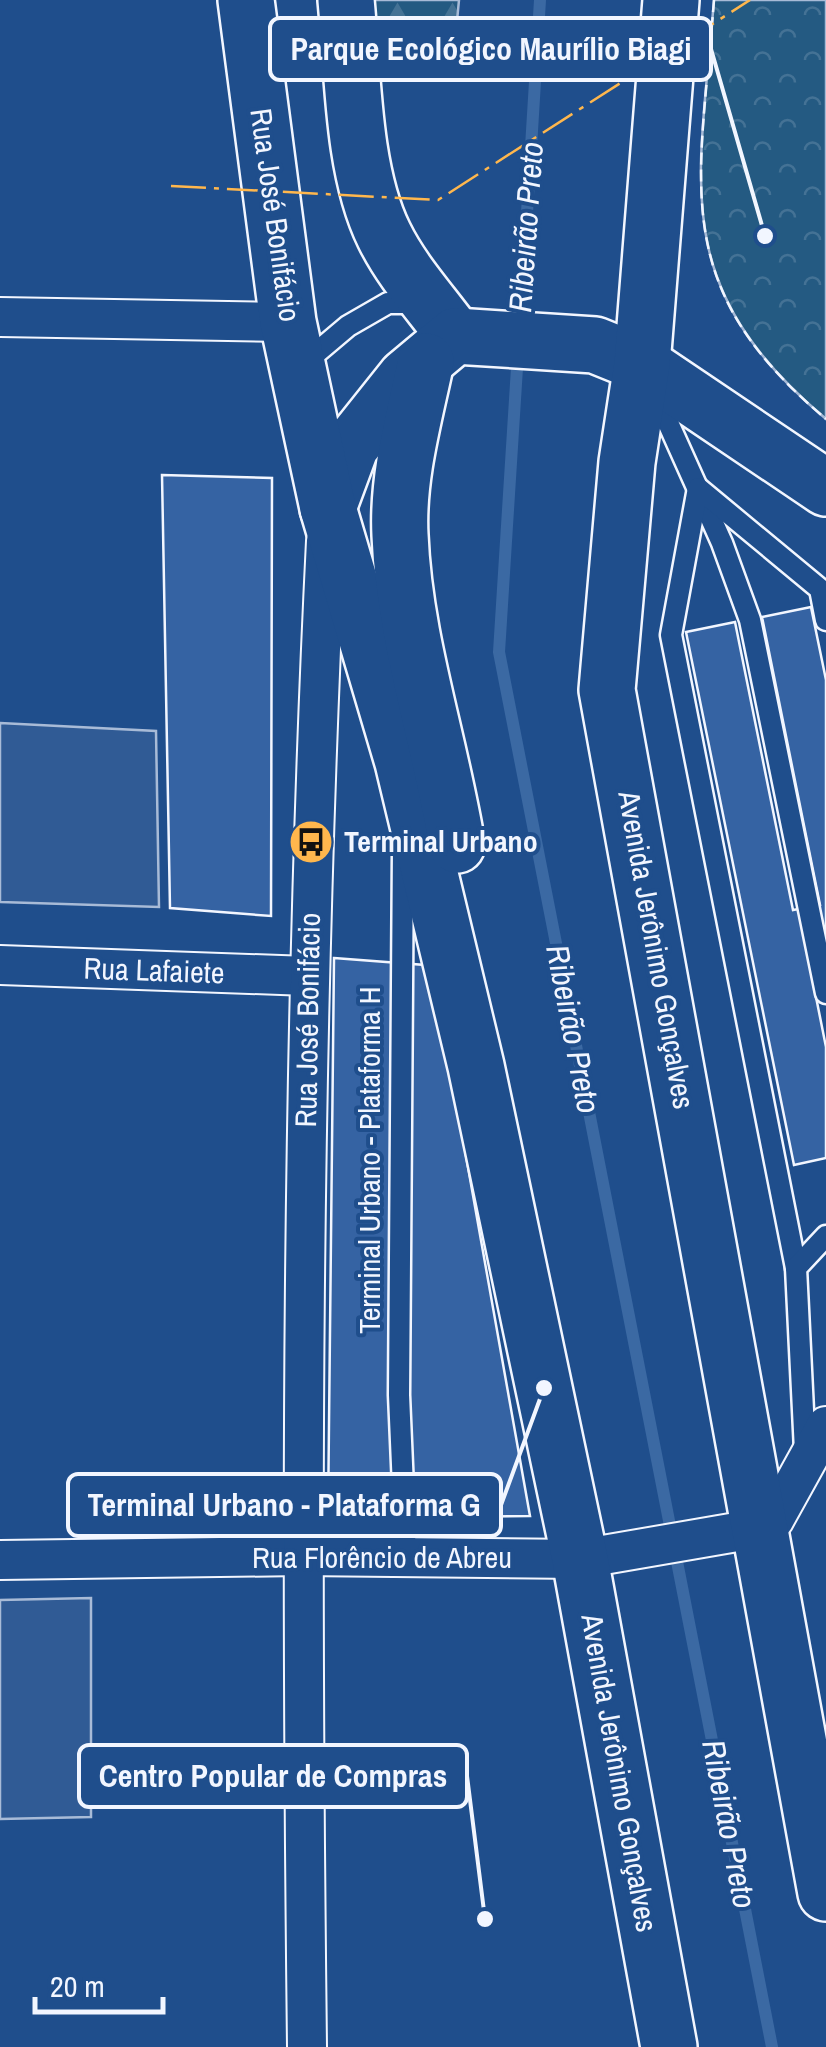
<svg xmlns="http://www.w3.org/2000/svg" width="826" height="2047" viewBox="0 0 826 2047" font-family="'Archivo Narrow',sans-serif">
<style>
.forest{fill:url(#forest-firs);stroke:#a8bbd7;stroke-width:2.5}
.park{fill:url(#park-crowns);stroke:#a8bbd7;stroke-width:2.5}
.parking{fill:#305b95;stroke:#a8bbd7;stroke-width:2.5}
.lines{fill:none;stroke-linecap:round;stroke-linejoin:round}
.stream{stroke:#3b69a3;stroke-width:12}
.building{fill:#3563a3;stroke:#f2f6ff;stroke-width:2.5}
.service-casing{stroke:#f2f6ff;stroke-width:25}
.minor-casing{stroke:#f2f6ff;stroke-width:42}
.secondary-casing{stroke:#f2f6ff;stroke-width:60}
.primary-casing{stroke:#f2f6ff;stroke-width:60}
.service{stroke:#1f4e8c;stroke-width:20}
.minor{stroke:#1f4e8c;stroke-width:38}
.secondary{stroke:#1f4e8c;stroke-width:55}
.primary{stroke:#1f4e8c;stroke-width:55}
.fence{stroke:#f2f6ff;stroke-width:2.5;stroke-dasharray:12 5;stroke-linecap:butt}
.power{stroke:#ffb74d;stroke-width:2.5;stroke-dasharray:35 8 5 8;stroke-linecap:butt}
.labels{text-anchor:middle;stroke-width:8;stroke-linejoin:round;paint-order:stroke}
.street-label{font-size:30px;fill:#f2f6ff;stroke:#1f4e8c}
.poi-label{font-size:30px;font-weight:bold;fill:#f2f6ff;stroke:#1f4e8c;text-anchor:start}
.water-label{font-size:32px;font-style:italic;fill:#f2f6ff;stroke:#1f4e8c}
.leader{fill:none;stroke:#f2f6ff;stroke-width:4}
.callout-dot{fill:#f2f6ff;stroke:#1f4e8c;stroke-width:4}
.callout{fill:#1f4e8c;stroke:#f2f6ff;stroke-width:4}
.callout-label{font-size:32px;text-anchor:middle;font-weight:bold;fill:#f2f6ff}
</style>
<defs>
<pattern id="forest-firs" width="22" height="20" patternUnits="userSpaceOnUse" patternTransform="scale(2.5)"><rect width="22" height="20" fill="#245a82"/><path d="M5 1l3.5 6h-7zM16 11l3.5 6h-7z" fill="#447295"/></pattern>
<pattern id="park-crowns" width="20" height="18" patternUnits="userSpaceOnUse" patternTransform="scale(2.5)"><rect width="20" height="18" fill="#245a82"/><path d="M2 6a3 3 0 1 1 6 0M12 15a3 3 0 1 1 6 0" fill="none" stroke="#447295"/></pattern>
</defs>
<rect width="100%" height="100%" fill="#1f4e8c"/>
<path class="forest" d="M 372,0 L 459,0 L 452,73 L 378,60 Z"/>
<path class="park" d="M 714,0 L 826,0 L 826,419 C 667,285 699,185 714,0 Z"/>
<g class="parking">
<path d="M 0,723 L 156,731 L 159,907 L 0,902 Z"/>
<path d="M 91,1598 L 91,1817 L 0,1819 L 0,1600 Z"/>
</g>
<g class="lines">
<g class="stream">
<path d="M 520,327 L 540,0"/>
<path d="M 518,352 L 499,652 L 772,2047"/>
</g>
</g>
<g class="building">
<path d="M 162,475 L 272,478 L 271,916 L 170,908 Z"/>
<path d="M 811,607 L 826,680 L 826,959 L 809,962 L 826,1047 L 826,1158 L 794,1165 L 686,632 L 735,622 L 793,910 L 820,905 L 762,617 Z"/>
<path d="M 334,958 L 438,966 L 463,1139 L 530,1516 L 328,1518 Z"/>
</g>
<g class="lines">
<defs>
<g id="service">
<path d="M 303,364 L 348,326 L 388,303 L 418,303"/>
<path d="M 652,387 L 722,543 L 750,620 L 826,993"/>
<path d="M 403,849 L 399,1395 L 406,1557"/>
<path d="M 796,1268 L 671,635 L 698,488 L 820,589 L 826,620"/>
<path d="M 805,1451 L 796,1268 L 826,1236"/>
</g>
<g id="minor">
<path d="M 0,317 L 288,322"/>
<path d="M 0,965 L 308,976"/>
<path d="M 0,1560 L 301,1556 L 580,1559 L 760,1528 L 774,1520 L 826,1426"/>
<path d="M 307,2047 C 301,1544 301,1043 326,541"/>
</g>
<g id="secondary">
<path d="M 346,0 C 353,72 352,170 384,235 C 402,272 431,303 455,336"/>
<path d="M 328,508 L 351,446 L 406,377 L 455,336 L 595,345 L 642,364 L 826,488"/>
</g>
<g id="primary">
<path d="M 246,0 L 288,322 L 328,508 L 403,762 L 476,1066 L 580,1559 L 669,2047"/>
<path d="M 671,0 L 642,364 L 627,462 L 607,690 L 826,1893"/>
<path d="M 426,361 C 414,418 397,477 400,535 C 404,640 440,741 457,845"/>
</g>
</defs>
<use href="#service" class="service-casing"/>
<use href="#minor" class="minor-casing"/>
<use href="#secondary" class="secondary-casing"/>
<use href="#primary" class="primary-casing"/>
<use href="#service" class="service"/>
<use href="#minor" class="minor"/>
<use href="#secondary" class="secondary"/>
<use href="#primary" class="primary"/>
<path class="fence" d="M 714,0 C 700,185 666,285 826,419"/>
<path class="power" d="M 171,186 L 438,200 L 750,0"/>
</g>
<defs>
<symbol id="bus-disc" viewBox="-11 -11 22 22"><circle r="9.5" fill="#ffb74d" stroke="#1f4e8c"/><path d="M-5-6H5V4H4V6H2V4H-2V6H-4V4H-5ZM-3.5-4V0h7V-4ZM-3.5 1.2v1.5H-2V1.2ZM2 1.2v1.5H3.5V1.2Z" fill="#111"/></symbol>
</defs>
<g fill-rule="evenodd">
<use href="#bus-disc" x="286" y="817" width="50" height="50"/>
</g>
<g class="labels">
<g class="street-label">
<text transform="translate(275 215) rotate(82)" y="10">Rua José Bonifácio</text>
<text transform="translate(656 950) rotate(80)" y="10">Avenida Jerônimo Gonçalves</text>
<text transform="translate(154 971) rotate(2)" y="10">Rua Lafaiete</text>
<text transform="translate(308 1020) rotate(-89)" y="10">Rua José Bonifácio</text>
<text transform="translate(370 1160) rotate(-90)" y="10">Terminal Urbano - Plataforma H</text>
<text x="382" y="1568">Rua Florêncio de Abreu</text>
<text transform="translate(619 1773) rotate(80)" y="10">Avenida Jerônimo Gonçalves</text>
</g>
<g class="poi-label">
<text x="344" y="852">Terminal Urbano</text>
</g>
<g class="water-label">
<text transform="translate(526 227) rotate(-86)" y="11">Ribeirão Preto</text>
<text transform="translate(573 1029) rotate(79)" y="11">Ribeirão Preto</text>
<text transform="translate(729 1824) rotate(79)" y="11">Ribeirão Preto</text>
</g>
</g>
<path class="leader" d="M765 236L711 49M544 1388L501 1505M485 1919L467 1776"/>
<g class="callout-dot">
<circle cx="765" cy="236" r="10"/>
<circle cx="544" cy="1388" r="10"/>
<circle cx="485" cy="1919" r="10"/>
</g>
<g class="callout">
<rect x="270" y="18" width="441" height="62" rx="10"/>
<rect x="68" y="1474" width="433" height="62" rx="10"/>
<rect x="79" y="1745" width="388" height="62" rx="10"/>
</g>
<g class="callout-label">
<text x="491" y="60">Parque Ecológico Maurílio Biagi</text>
<text x="284" y="1516">Terminal Urbano - Plataforma G</text>
<text x="273" y="1787">Centro Popular de Compras</text>
</g>
<path d="M35 1997v15h128v-15" fill="none" stroke="#f2f6ff" stroke-width="5"/>
<text x="50" y="1997" font-size="30" fill="#f2f6ff" stroke="#1f4e8c" stroke-width="8" paint-order="stroke">20 m</text>
</svg>
